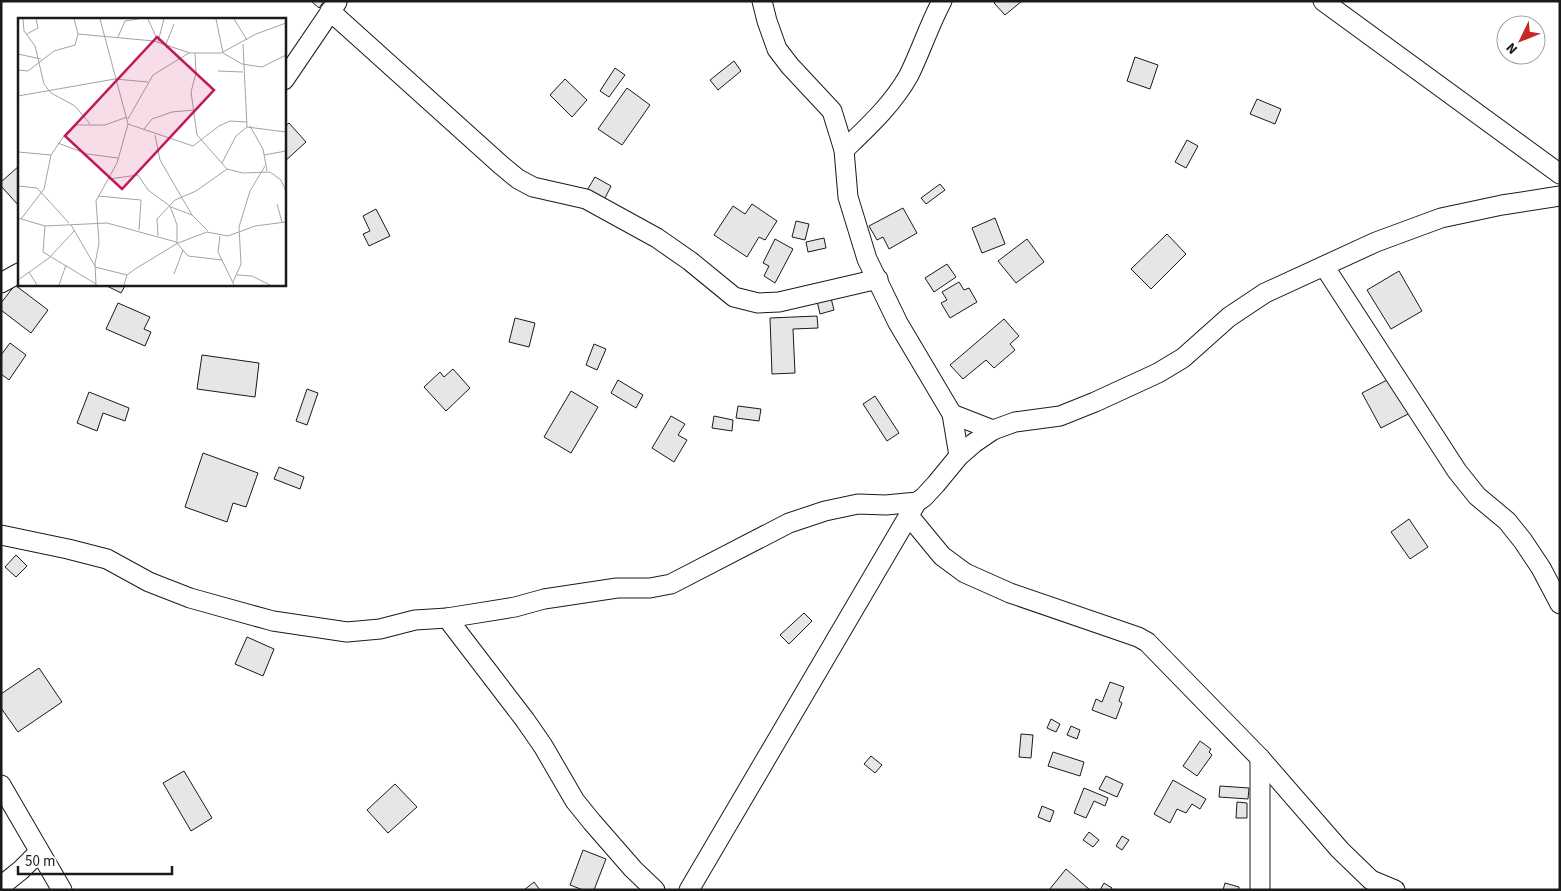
<svg xmlns="http://www.w3.org/2000/svg" width="1561" height="891" viewBox="0 0 1561 891" font-family="'Source Sans 3',sans-serif">
<style>
.building{fill:#e6e6e6;stroke:#1a1a1a}
.lines{fill:none;stroke-linecap:round;stroke-linejoin:round}
.minor-casing{stroke:#1a1a1a;stroke-width:21}
.minor{stroke:#fff;stroke-width:19}
.inset-road{fill:none;stroke:#a3a3a3;stroke-width:1}
.view{fill:#c2185b;fill-opacity:0.15;stroke:#c2185b;stroke-width:2.5}
.inset-edge{fill:none;stroke:#1a1a1a;stroke-width:2.5}
</style>
<rect width="100%" height="100%" fill="#fff"/>
<g class="building">
<path d="M 311,1 L 324,1 L 319,8 Z"/>
<path d="M 996,1 L 1022,1 L 1005,15 L 994,3 Z"/>
<path d="M 1135,57 L 1158,65 L 1150,89 L 1127,81 Z"/>
<path d="M 734,61 L 741,71 L 718,90 L 710,80 Z"/>
<path d="M 615,68 L 625,75 L 609,97 L 600,91 Z"/>
<path d="M 565,79 L 587,100 L 572,117 L 550,95 Z"/>
<path d="M 627,88 L 650,105 L 622,145 L 598,129 Z"/>
<path d="M 1257,99 L 1281,109 L 1275,124 L 1250,114 Z"/>
<path d="M 289,123 L 306,142 L 284,162 L 284,127 Z"/>
<path d="M 1187,140 L 1198,146 L 1186,168 L 1175,162 Z"/>
<path d="M 19,166 L 19,206 L 1,186 L 1,182 Z"/>
<path d="M 595,177 L 611,186 L 603,202 L 586,192 Z"/>
<path d="M 940,184 L 945,190 L 926,204 L 921,198 Z"/>
<path d="M 752,204 L 777,221 L 765,240 L 759,237 L 747,257 L 714,235 L 733,206 L 745,214 Z"/>
<path d="M 903,208 L 917,233 L 889,249 L 883,237 L 877,240 L 869,226 Z"/>
<path d="M 376,209 L 390,236 L 369,246 L 363,234 L 370,231 L 363,216 Z"/>
<path d="M 995,218 L 1005,244 L 982,253 L 972,228 Z"/>
<path d="M 796,221 L 809,224 L 805,240 L 792,237 Z"/>
<path d="M 1167,234 L 1186,254 L 1151,289 L 1131,269 Z"/>
<path d="M 824,238 L 826,248 L 808,252 L 806,242 Z"/>
<path d="M 775,239 L 793,249 L 775,283 L 764,276 L 769,266 L 763,263 Z"/>
<path d="M 1027,239 L 1044,262 L 1016,283 L 998,261 Z"/>
<path d="M 947,264 L 956,277 L 934,292 L 925,278 Z"/>
<path d="M 1399,271 L 1422,311 L 1391,329 L 1367,290 Z"/>
<path d="M 959,282 L 964,290 L 969,288 L 977,302 L 950,318 L 941,303 L 947,300 L 942,292 Z"/>
<path d="M 103,284 L 126,284 L 121,293 Z"/>
<path d="M 15,285 L 48,310 L 31,333 L 1,310 L 1,303 Z"/>
<path d="M 831,298 L 834,310 L 820,314 L 817,301 Z"/>
<path d="M 118,303 L 150,317 L 144,329 L 151,332 L 145,346 L 106,329 Z"/>
<path d="M 817,316 L 818,328 L 793,329 L 795,373 L 772,374 L 770,318 Z"/>
<path d="M 515,318 L 535,323 L 529,347 L 509,342 Z"/>
<path d="M 1004,319 L 1019,336 L 1010,344 L 1015,350 L 994,368 L 986,360 L 963,379 L 950,365 Z"/>
<path d="M 10,343 L 26,355 L 9,380 L 1,374 L 1,355 Z"/>
<path d="M 594,344 L 606,349 L 597,370 L 586,365 Z"/>
<path d="M 202,355 L 259,363 L 255,397 L 197,389 Z"/>
<path d="M 453,369 L 470,388 L 446,411 L 424,387 L 440,372 L 444,377 Z"/>
<path d="M 1391,378 L 1410,413 L 1381,428 L 1362,393 Z"/>
<path d="M 618,380 L 643,395 L 636,408 L 611,393 Z"/>
<path d="M 307,389 L 318,393 L 307,425 L 296,421 Z"/>
<path d="M 571,391 L 598,407 L 571,453 L 544,437 Z"/>
<path d="M 89,392 L 129,408 L 125,421 L 103,413 L 97,431 L 77,423 Z"/>
<path d="M 875,396 L 899,433 L 887,441 L 863,404 Z"/>
<path d="M 738,406 L 761,409 L 759,421 L 736,418 Z"/>
<path d="M 671,416 L 685,424 L 678,435 L 687,440 L 674,462 L 652,448 Z"/>
<path d="M 714,416 L 733,420 L 732,431 L 712,428 Z"/>
<path d="M 203,453 L 258,473 L 246,507 L 233,503 L 227,522 L 185,507 Z"/>
<path d="M 279,467 L 304,477 L 300,489 L 274,479 Z"/>
<path d="M 1409,519 L 1428,547 L 1410,559 L 1391,532 Z"/>
<path d="M 16,555 L 27,566 L 16,577 L 5,567 Z"/>
<path d="M 804,613 L 812,621 L 789,644 L 780,635 Z"/>
<path d="M 247,637 L 274,649 L 263,676 L 235,664 Z"/>
<path d="M 39,668 L 62,702 L 18,732 L 1,708 L 1,694 Z"/>
<path d="M 1110,682 L 1124,687 L 1119,701 L 1122,703 L 1116,719 L 1092,710 L 1096,699 L 1102,702 Z"/>
<path d="M 1051,719 L 1060,724 L 1056,732 L 1047,728 Z"/>
<path d="M 1071,726 L 1080,730 L 1077,739 L 1067,735 Z"/>
<path d="M 1021,734 L 1033,735 L 1031,758 L 1019,757 Z"/>
<path d="M 1200,741 L 1211,749 L 1209,752 L 1212,755 L 1197,776 L 1183,766 Z"/>
<path d="M 1053,752 L 1084,762 L 1080,776 L 1048,766 Z"/>
<path d="M 871,756 L 882,765 L 875,773 L 864,764 Z"/>
<path d="M 184,771 L 212,818 L 191,831 L 163,783 Z"/>
<path d="M 1106,776 L 1123,784 L 1117,797 L 1099,789 Z"/>
<path d="M 1173,780 L 1206,799 L 1200,809 L 1192,804 L 1186,813 L 1177,809 L 1170,823 L 1154,814 Z"/>
<path d="M 395,784 L 417,807 L 388,833 L 367,810 Z"/>
<path d="M 1220,786 L 1249,788 L 1248,799 L 1219,797 Z"/>
<path d="M 1084,788 L 1108,798 L 1105,806 L 1094,801 L 1086,818 L 1074,813 Z"/>
<path d="M 1237,802 L 1247,803 L 1247,818 L 1236,818 Z"/>
<path d="M 1042,806 L 1054,811 L 1050,822 L 1038,817 Z"/>
<path d="M 1089,832 L 1099,840 L 1093,847 L 1083,840 Z"/>
<path d="M 1122,836 L 1129,840 L 1122,850 L 1116,846 Z"/>
<path d="M 583,850 L 606,859 L 594,890 L 583,890 L 570,885 Z"/>
<path d="M 1066,869 L 1090,890 L 1049,890 Z"/>
<path d="M 534,882 L 540,890 L 524,890 Z"/>
<path d="M 1104,883 L 1112,888 L 1111,890 L 1100,890 Z"/>
<path d="M 1225,883 L 1239,887 L 1239,890 L 1223,890 Z"/>
</g>
<g class="lines">
<defs>
<g id="minor">
<path d="M 762,1 L 767,21 L 777,49 L 790,66 L 832,111 L 844,150 L 848,197 L 867,259 L 898,323 L 952,414 L 959,456"/>
<path d="M 1323,1 L 1560,174"/>
<path d="M 330,11 L 501,165 L 518,179 L 533,187 L 586,199 L 657,238 L 690,261 L 734,297 L 758,303 L 779,302 L 878,279"/>
<path d="M 284,80 L 337,2"/>
<path d="M 844,150 C 868,127 893,104 909,75 C 921,51 929,25 942,1"/>
<path d="M 1324,266 L 1457,471 L 1477,496 L 1507,521 L 1523,541 L 1541,568 L 1560,604"/>
<path d="M 1,283 L 19,273"/>
<path d="M 952,414 L 993,430"/>
<path d="M 909,516 L 942,556 L 965,573 L 1010,593 L 1138,637 L 1147,642 L 1260,758 L 1340,850 L 1371,880 L 1395,890"/>
<path d="M 1,535 L 68,549 L 107,559 L 149,582 L 190,598 L 273,621 L 347,632 L 380,629 L 415,620 L 447,618 L 515,607 L 544,599 L 617,588 L 650,588 L 671,584 L 789,523 L 825,511 L 858,504 L 886,505 L 917,502 L 924,497 L 936,484 L 959,456 L 974,443 L 993,430 L 1015,422 L 1060,416 L 1095,402 L 1158,373 L 1183,358 L 1229,317 L 1265,293 L 1376,242 L 1441,218 L 1502,205 L 1560,196"/>
<path d="M 447,618 L 525,720 L 543,746 L 575,801 L 592,822 L 633,869 L 655,890"/>
<path d="M 1,785 L 62,890"/>
<path d="M 1,886 L 21,870 L 39,852"/>
<path d="M 689,890 L 915,505"/>
<path d="M 1260,890 L 1260,758"/>
</g>
</defs>
<use href="#minor" class="minor-casing"/>
<use href="#minor" class="minor"/>
</g>
<g transform="translate(18 18)">
<rect width="268" height="268" fill="#fff"/>
<path class="inset-road" d="M 5,1 L 6,13 L 17,28 L 26,66 L 33,75 L 57,88 L 72,106M 130,1 L 139,21M 198,1 L 205,35M 216,1 L 229,22M 9,16 L 20,10 L 18,1M 60,16 L 136,23 L 172,35 L 203,35 L 238,16 L 268,5M 100,19 L 107,3 L 120,1M 140,24 L 146,1M 148,26 L 156,6M 225,26 L 229,109M 177,35 L 178,55 L 173,74 L 179,117 L 209,151 L 225,155 L 252,154 L 263,162 L 268,173M 205,35 L 224,46 L 244,49 L 268,37M 0,36 L 23,41M 0,52 L 10,53 L 36,33 L 57,27 L 60,16 L 56,1M 200,53 L 225,54M 0,78 L 97,61 L 130,64M 110,101 L 135,57 L 171,35M 110,106 L 175,128 L 201,108 L 212,103 L 229,104M 232,108 L 245,131 L 249,153M 126,111 L 134,101 L 154,94 L 176,92M 137,117 L 142,142 L 174,197 L 190,213M 40,125 L 69,136 L 100,140M 0,134 L 33,137M 246,137 L 268,133M 204,145 L 218,118 L 229,109 L 268,114M 91,161 L 120,157 L 130,172 L 152,188 L 159,207 L 159,225M 0,168 L 19,170 L 51,205M 80,178 L 123,182 L 121,212M 259,186 L 264,204M 153,189 L 174,197M 0,200 L 27,208 L 89,205 L 158,224 L 170,238 L 204,242M 3,201 L 26,171 L 33,137 L 48,115 L 59,107 L 87,107 L 109,99M 53,207 L 77,248M 27,208 L 25,234 L 78,266M 140,218 L 139,201 L 157,182 L 178,173 L 209,151M 202,218 L 200,234 L 216,267M 77,249 L 109,257M 11,254 L 19,267M 156,256 L 165,232M 219,257 L 234,258 L 252,267M 0,262 L 31,240 L 57,212M 215,264 L 223,246 L 221,209 L 232,173 L 247,148M 41,267 L 48,247M 78,267 L 77,246 L 81,225 L 78,183 L 99,145 L 110,106 L 82,1M 106,267 L 109,257 L 117,251 L 160,225 L 189,214 L 210,218 L 237,208 L 268,204"/>
<path class="view" d="M 139,19 L 196,72 L 104,171 L 47,118 Z"/>
<rect width="268" height="268" class="inset-edge"/>
</g>
<rect width="1561" height="891" fill="none" stroke="#1a1a1a" stroke-width="5"/>
<g transform="translate(1521 40) rotate(227)"><circle r="24" fill="#ffffff" stroke="#a3a3a3"/>
<path d="M0-4L9 19L0 12L-9 19Z" fill="#c62828"/>
<text y="-8" font-size="14" font-weight="bold" text-anchor="middle" fill="#1a1a1a">N</text>
</g>
<path d="M18 866v8h154v-8" fill="none" stroke="#1a1a1a" stroke-width="2.5"/>
<text x="25" y="866" font-size="15" fill="#1a1a1a" stroke="#ffffff" stroke-width="4" paint-order="stroke">50 m</text>
</svg>
